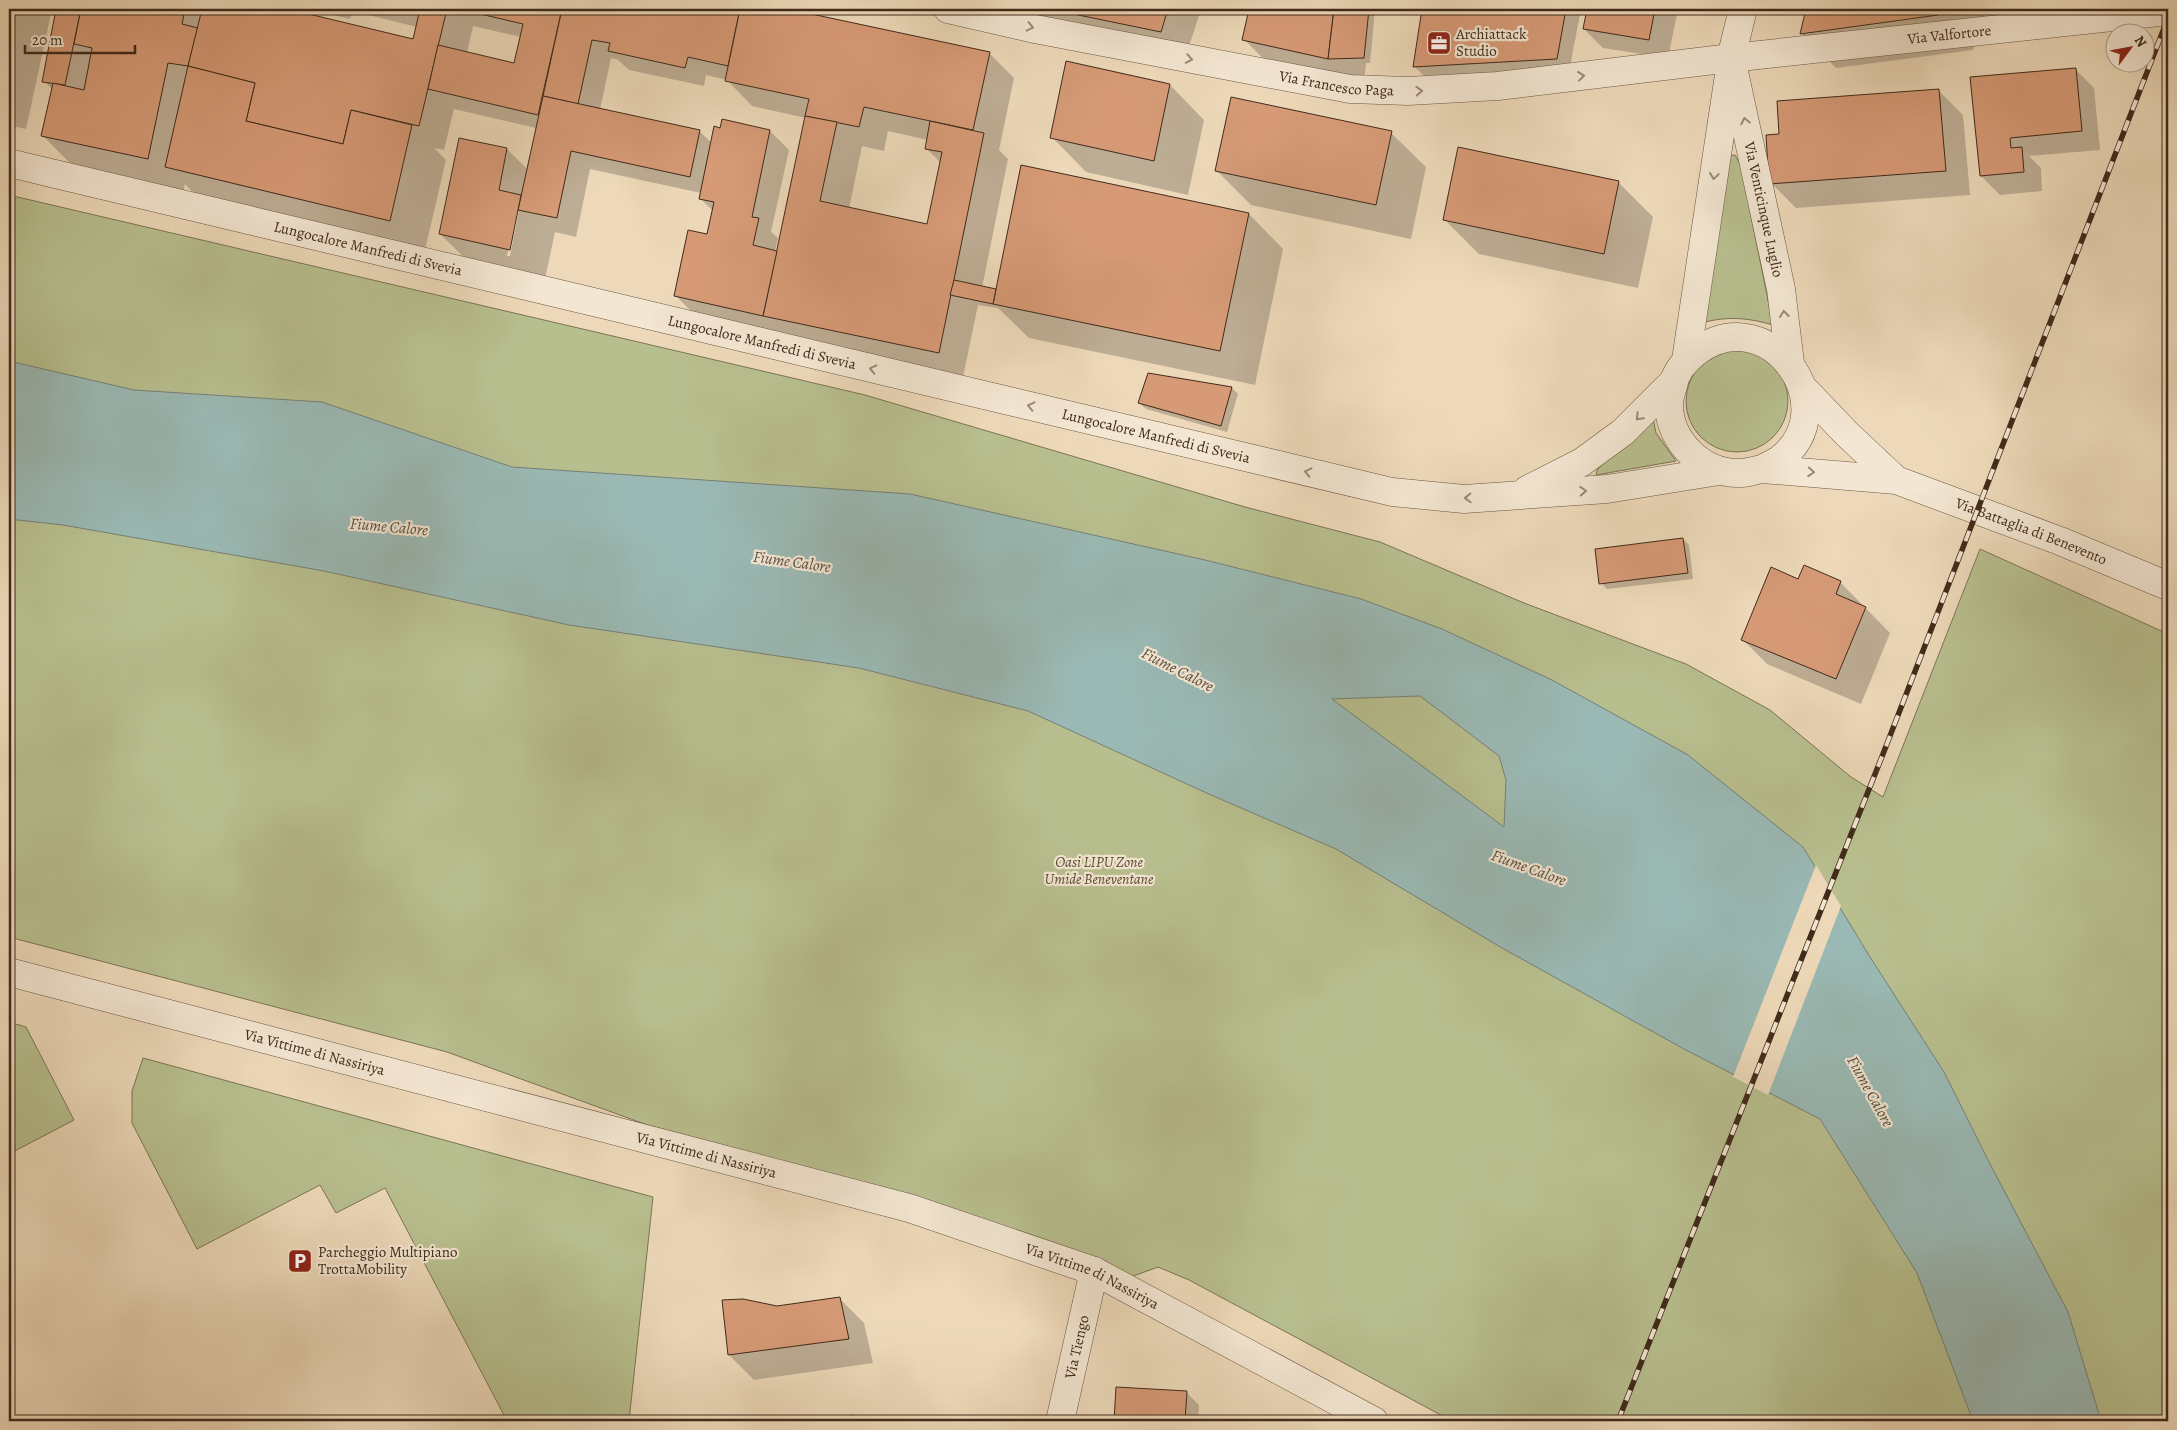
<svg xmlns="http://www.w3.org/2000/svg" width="2177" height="1430" viewBox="0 0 2177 1430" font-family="Alegreya,serif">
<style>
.green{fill:#b8bf8f;stroke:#7c7454}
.water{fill:#9ab9b4;stroke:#768076;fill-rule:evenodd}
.pier{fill:#edd9b9}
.shadow{fill:#0003;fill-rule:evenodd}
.building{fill:#d69a76;stroke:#402a1a}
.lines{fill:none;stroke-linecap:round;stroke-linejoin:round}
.minor-casing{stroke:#6b5642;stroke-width:29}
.tertiary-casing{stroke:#6b5642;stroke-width:29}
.minor{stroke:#f3e6d2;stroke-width:28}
.tertiary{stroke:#f3e6d2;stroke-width:28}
.rail-casing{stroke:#402a1a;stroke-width:5.5}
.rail{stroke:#f3e6d2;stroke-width:4;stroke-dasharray:11;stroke-linecap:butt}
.oneway{stroke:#9a8876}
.labels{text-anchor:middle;stroke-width:4.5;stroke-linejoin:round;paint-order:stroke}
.poi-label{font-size:15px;fill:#402a1a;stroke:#f3e6d2;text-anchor:start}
.street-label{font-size:15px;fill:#402a1a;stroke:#f3e6d2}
.park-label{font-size:15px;font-style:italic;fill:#584831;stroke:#f3e6d2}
.water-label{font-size:16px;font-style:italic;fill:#564e40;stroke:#f3e6d2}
</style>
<rect width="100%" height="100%" fill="#edd9b9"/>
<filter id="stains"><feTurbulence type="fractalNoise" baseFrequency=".004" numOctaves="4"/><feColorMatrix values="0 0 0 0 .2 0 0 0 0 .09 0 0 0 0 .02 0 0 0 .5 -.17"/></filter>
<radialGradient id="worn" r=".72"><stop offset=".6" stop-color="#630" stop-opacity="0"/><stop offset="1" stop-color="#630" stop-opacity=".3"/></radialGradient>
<g class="green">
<path d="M 1735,155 L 1741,166 L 1773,325 C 1749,318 1730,316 1705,322 L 1728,156 Z"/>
<path d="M 9,195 L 865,395 L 1245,507 L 1380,542 L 1524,603 L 1686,664 L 1770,710 L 1851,777 L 1883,797 L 1980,549 L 2168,634 L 2168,1421 L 1452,1421 L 1189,1280 L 1158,1267 L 1106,1286 L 705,1146 L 447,1052 L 9,937 Z"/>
<circle cx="1737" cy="401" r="51"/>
<path d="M 1652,413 L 1656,433 L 1676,461 L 1596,475 L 1597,470 Z"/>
<path d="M 9,1022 L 26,1027 L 74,1120 L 9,1154 Z"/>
<path d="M 143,1058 L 653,1197 L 629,1421 L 507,1421 L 385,1188 L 336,1213 L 320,1185 L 197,1249 L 132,1123 L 132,1091 Z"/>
</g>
<path class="water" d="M 9,361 L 134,390 L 322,402 L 512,467 L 910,494 L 1205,560 L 1361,599 L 1442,629 L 1552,680 L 1688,755 L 1803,847 L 1870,957 L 1944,1072 L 1989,1162 L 2068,1312 L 2101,1421 L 1973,1421 L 1917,1273 L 1820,1119 L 1684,1049 L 1502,948 L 1336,849 L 1211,795 L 1028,711 L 859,668 L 569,625 L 324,571 L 63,525 L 9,519 ZM 1420,696 L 1499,756 L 1506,780 L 1504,827 L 1332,699 Z"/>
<path class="pier" d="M 1816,865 L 1841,906 L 1768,1095 L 1733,1077 Z"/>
<g class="shadow">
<path d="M 9,9 L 52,9 L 26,129 L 9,125 Z"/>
<path d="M 58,9 L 283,9 L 414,40 L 417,27 L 352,11 L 350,19 L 306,9 L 782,9 L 989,53 L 1014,78 L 999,150 L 1008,159 L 982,288 L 997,291 L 1249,214 L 1283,249 L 1255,385 L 1029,338 L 998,308 L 978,305 L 963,377 L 695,315 L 676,296 L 708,235 L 713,211 L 700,198 L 701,193 L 590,169 L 576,237 L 555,232 L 544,284 L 475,268 L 440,234 L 507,149 L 528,170 L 536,128 L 454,109 L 444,150 L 434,148 L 446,160 L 424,254 L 201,201 L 185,184 L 183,193 L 78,171 L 43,136 L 53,90 L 44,81 ZM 473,26 L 521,37 L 515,65 L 467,53 ZM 611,58 L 618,60 L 629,70 L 704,86 L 706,75 L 727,80 L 752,106 L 806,118 L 778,252 L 775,251 L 778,238 L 771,232 L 789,150 L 770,131 L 712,143 L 699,131 L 600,110 ZM 888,131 L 928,140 L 926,148 L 941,163 L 928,225 L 849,209 L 862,146 L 884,151 ZM 517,208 L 519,210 L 510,256 L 507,256 Z"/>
<path d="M 965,9 L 1201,9 L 1186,56 Z"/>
<path d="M 1250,9 L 1375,9 L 1370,63 L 1366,63 L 1363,93 L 1278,74 L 1244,39 Z"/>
<path d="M 1423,9 L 1581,9 L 1569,72 L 1427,79 L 1414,66 Z"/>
<path d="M 1588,9 L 1678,9 L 1668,58 L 1603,48 L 1584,29 Z"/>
<path d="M 1807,9 L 1988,9 L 1973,50 L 1836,68 L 1801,33 Z"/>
<path d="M 1067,63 L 1170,85 L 1204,120 L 1188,195 L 1086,172 L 1052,137 Z"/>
<path d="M 2075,69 L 2094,88 L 2100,150 L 2029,156 L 2041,168 L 2042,191 L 2000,195 L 1981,176 L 1972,78 Z"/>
<path d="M 1938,90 L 1963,115 L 1970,195 L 1796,208 L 1771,183 L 1781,136 Z"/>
<path d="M 1391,133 L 1426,167 L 1411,239 L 1251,205 L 1217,171 Z"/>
<path d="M 1618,182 L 1653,217 L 1638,288 L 1479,254 L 1445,220 Z"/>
<path d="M 1149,374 L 1232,388 L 1238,394 L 1227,432 L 1146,409 L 1139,403 Z"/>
<path d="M 1683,539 L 1689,545 L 1693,579 L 1607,589 L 1601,583 Z"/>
<path d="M 1799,580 L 1840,582 L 1890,633 L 1861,704 L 1767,664 L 1742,639 Z"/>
<path d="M 839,1298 L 864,1323 L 873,1363 L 754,1380 L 729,1355 L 777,1307 Z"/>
<path d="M 1117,1388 L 1186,1392 L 1199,1405 L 1198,1421 L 1115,1421 Z"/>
</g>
<g class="building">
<path d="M 56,9 L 81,9 L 65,85 L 42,82 Z"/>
<path d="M 81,9 L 185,9 L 182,24 L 198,28 L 188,66 L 168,63 L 148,159 L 41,136 L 53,83 L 84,90 L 92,48 L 74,44 Z"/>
<path d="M 202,9 L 288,9 L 413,39 L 420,9 L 418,9 L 447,9 L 419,126 L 351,110 L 343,144 L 246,121 L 255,83 L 188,66 Z"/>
<path d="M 459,9 L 562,9 L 538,115 L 428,89 L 438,45 L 514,63 L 523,24 Z"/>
<path d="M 562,9 L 740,9 L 728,66 L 688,57 L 685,68 L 608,51 L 610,43 L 592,40 L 578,104 L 543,96 Z"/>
<path d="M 740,9 L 788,9 L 990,52 L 973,130 L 864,107 L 859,127 L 805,116 L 809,99 L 725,81 Z"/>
<path d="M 1049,9 L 1168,9 L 1161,32 Z"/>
<path d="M 1249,9 L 1334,9 L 1328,59 L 1242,40 Z"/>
<path d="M 1334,9 L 1369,9 L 1364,58 L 1328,59 Z"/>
<path d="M 1422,9 L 1566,9 L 1557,59 L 1413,67 Z"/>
<path d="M 1587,9 L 1655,9 L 1649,40 L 1583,29 Z"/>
<path d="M 1806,9 L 1941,9 L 1938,15 L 1800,34 Z"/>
<path d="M 1066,61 L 1170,84 L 1154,161 L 1050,138 Z"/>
<path d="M 188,66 L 255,83 L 246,121 L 343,144 L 351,110 L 412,125 L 390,221 L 165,167 Z"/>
<path d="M 2076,68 L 2082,131 L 2010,138 L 2011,148 L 2022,147 L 2024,172 L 1980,176 L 1970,77 Z"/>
<path d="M 1939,89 L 1946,171 L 1769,184 L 1766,135 L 1779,134 L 1777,101 Z"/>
<path d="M 543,96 L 700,130 L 690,177 L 571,151 L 557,218 L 518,210 Z"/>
<path d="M 1231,97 L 1392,131 L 1376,205 L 1215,171 Z"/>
<path d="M 805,116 L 837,122 L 820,201 L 927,224 L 942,152 L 925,149 L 930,121 L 984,133 L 939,353 L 763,316 Z"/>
<path d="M 722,119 L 770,130 L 752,217 L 759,218 L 753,245 L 777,251 L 763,316 L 674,296 L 688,230 L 707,234 L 714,202 L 699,199 L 714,126 L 720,128 Z"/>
<path d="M 459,138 L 507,148 L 499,190 L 521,195 L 510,250 L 439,234 Z"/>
<path d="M 1458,147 L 1619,181 L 1604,254 L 1443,220 Z"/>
<path d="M 1021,165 L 1249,213 L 1220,351 L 993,304 Z"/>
<path d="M 954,280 L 996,289 L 993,304 L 950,295 Z"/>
<path d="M 1148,373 L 1232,387 L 1221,426 L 1138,403 Z"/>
<path d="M 1683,538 L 1688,573 L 1599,584 L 1595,549 Z"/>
<path d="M 1804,565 L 1841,581 L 1836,594 L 1866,607 L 1836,679 L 1741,640 L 1771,567 L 1798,579 Z"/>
<path d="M 840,1297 L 849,1339 L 728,1355 L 722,1300 L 743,1299 L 777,1306 Z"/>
<path d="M 1116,1387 L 1187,1391 L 1185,1421 L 1114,1421 Z"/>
<path d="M 851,1415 L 887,1421 L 850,1421 Z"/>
</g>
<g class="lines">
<defs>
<g id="minor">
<path id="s1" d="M 1743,9 L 1731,58 L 2168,11"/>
<path id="s2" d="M 9,972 L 909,1208 L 1094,1271 L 1374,1421"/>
<path id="s3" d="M 1060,1421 L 1094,1271"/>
</g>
<g id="tertiary">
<path id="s4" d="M 948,9 L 1035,29 L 1350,89 L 1408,91 L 1498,86 L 1731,58"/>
<path id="s5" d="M 1731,58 L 1781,289 L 1790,363"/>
<path id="s6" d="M 9,163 L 1392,492 L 1464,499 L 1607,489 L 1719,471"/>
<path d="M 1686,360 L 1729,75"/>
<path d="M 1803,388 L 1847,434 L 1896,480"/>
<path id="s7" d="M 1762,469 C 1768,466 1774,463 1779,460 C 1848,408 1768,297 1696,352 C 1685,361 1675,372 1673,386 C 1671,392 1669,398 1669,404 C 1669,442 1703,474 1740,473 C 1747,473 1755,470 1762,469 L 1896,480 L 2060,541 L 2168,586"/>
<path d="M 1527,490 L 1582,462 L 1623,432 L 1673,382"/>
</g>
</defs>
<use href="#minor" class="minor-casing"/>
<use href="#tertiary" class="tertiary-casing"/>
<use href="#minor" class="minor"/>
<use href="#tertiary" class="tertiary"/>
<defs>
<path id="rail" d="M 1618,1421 L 1883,754 L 2168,18"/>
</defs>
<use href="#rail" class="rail-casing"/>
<use href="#rail" class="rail"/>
</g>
<defs><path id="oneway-chevron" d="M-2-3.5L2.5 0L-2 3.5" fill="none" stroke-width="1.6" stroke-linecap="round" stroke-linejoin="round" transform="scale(1.25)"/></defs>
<g class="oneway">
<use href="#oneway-chevron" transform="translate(1030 27) rotate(13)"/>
<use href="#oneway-chevron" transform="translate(1189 59) rotate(11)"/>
<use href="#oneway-chevron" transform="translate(1581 76) rotate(-7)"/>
<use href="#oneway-chevron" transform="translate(1419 91) rotate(-3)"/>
<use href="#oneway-chevron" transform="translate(1745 121) rotate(-102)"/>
<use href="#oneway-chevron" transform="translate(1714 176) rotate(98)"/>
<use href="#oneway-chevron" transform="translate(1784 314) rotate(-97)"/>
<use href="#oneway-chevron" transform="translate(873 369) rotate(-167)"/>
<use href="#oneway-chevron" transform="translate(1031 406) rotate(-167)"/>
<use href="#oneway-chevron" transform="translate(1639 417) rotate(135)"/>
<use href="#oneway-chevron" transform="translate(1308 472) rotate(-167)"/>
<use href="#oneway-chevron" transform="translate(1811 472) rotate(4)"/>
<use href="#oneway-chevron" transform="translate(1583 491) rotate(-4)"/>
<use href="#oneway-chevron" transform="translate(1468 498) rotate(178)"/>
</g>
<defs>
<symbol id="office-square" viewBox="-11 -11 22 22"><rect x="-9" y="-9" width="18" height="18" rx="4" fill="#8f2418" stroke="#f3e6d2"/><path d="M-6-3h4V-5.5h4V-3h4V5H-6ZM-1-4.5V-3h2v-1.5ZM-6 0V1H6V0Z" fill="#fff"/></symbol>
<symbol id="parking-square" viewBox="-11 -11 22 22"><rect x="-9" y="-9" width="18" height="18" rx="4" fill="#8f2418" stroke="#f3e6d2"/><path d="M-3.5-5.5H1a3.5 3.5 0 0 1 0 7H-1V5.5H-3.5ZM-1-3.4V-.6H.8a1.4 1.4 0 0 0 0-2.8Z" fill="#fff"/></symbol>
</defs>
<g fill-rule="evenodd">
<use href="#office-square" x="1425" y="29" width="28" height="28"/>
<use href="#parking-square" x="286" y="1247" width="28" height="28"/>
</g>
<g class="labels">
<g class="poi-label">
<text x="1456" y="39">Archiattack<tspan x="1456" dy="17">Studio</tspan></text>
<text x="318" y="1257">Parcheggio Multipiano<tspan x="318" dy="17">TrottaMobility</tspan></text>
</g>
<g class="street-label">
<text dy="5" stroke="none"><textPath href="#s1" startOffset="270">Via Valfortore</textPath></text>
<text dy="5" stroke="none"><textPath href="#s4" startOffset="396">Via Francesco Paga</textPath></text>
<text dy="5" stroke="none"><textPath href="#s5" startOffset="155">Via Venticinque Luglio</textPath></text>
<text dy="5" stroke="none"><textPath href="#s6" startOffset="369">Lungocalore Manfredi di Svevia</textPath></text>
<text dy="5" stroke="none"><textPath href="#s6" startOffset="774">Lungocalore Manfredi di Svevia</textPath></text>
<text dy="5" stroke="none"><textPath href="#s6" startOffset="1179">Lungocalore Manfredi di Svevia</textPath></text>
<text dy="5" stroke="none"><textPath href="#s7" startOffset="704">Via Battaglia di Benevento</textPath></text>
<text dy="5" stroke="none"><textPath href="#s2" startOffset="316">Via Vittime di Nassiriya</textPath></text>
<text dy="5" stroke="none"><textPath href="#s2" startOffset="721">Via Vittime di Nassiriya</textPath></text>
<text dy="5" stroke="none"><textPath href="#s2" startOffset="1126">Via Vittime di Nassiriya</textPath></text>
<text dy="5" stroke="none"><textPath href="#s3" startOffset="76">Via Tiengo</textPath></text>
</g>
<g class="park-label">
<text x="1099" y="867">Oasi LIPU Zone<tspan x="1099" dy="17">Umide Beneventane</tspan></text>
</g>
<g class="water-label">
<text transform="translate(389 526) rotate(5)" y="6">Fiume Calore</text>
<text transform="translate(792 561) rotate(8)" y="6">Fiume Calore</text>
<text transform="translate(1178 669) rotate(27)" y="6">Fiume Calore</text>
<text transform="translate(1529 867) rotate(20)" y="6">Fiume Calore</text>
<text transform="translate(1871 1091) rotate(61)" y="6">Fiume Calore</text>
</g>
</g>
<rect width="2177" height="1430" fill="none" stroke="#edd9b9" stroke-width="30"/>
<rect x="10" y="10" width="2157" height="1410" fill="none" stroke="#402a1a" stroke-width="2.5"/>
<rect x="15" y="15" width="2147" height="1400" fill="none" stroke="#402a1a"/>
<g transform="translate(2130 48) rotate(58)"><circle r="24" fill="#f3e6d2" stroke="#ab9b88"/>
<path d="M0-4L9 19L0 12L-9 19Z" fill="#8f2418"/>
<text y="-8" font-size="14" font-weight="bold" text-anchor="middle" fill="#402a1a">N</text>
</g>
<path d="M25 45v8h110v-8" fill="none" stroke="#402a1a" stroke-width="2.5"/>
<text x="32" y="45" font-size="15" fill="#402a1a" stroke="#f3e6d2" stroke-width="4" paint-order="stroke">20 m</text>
<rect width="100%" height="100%" filter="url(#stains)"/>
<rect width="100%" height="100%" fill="url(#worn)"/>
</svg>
